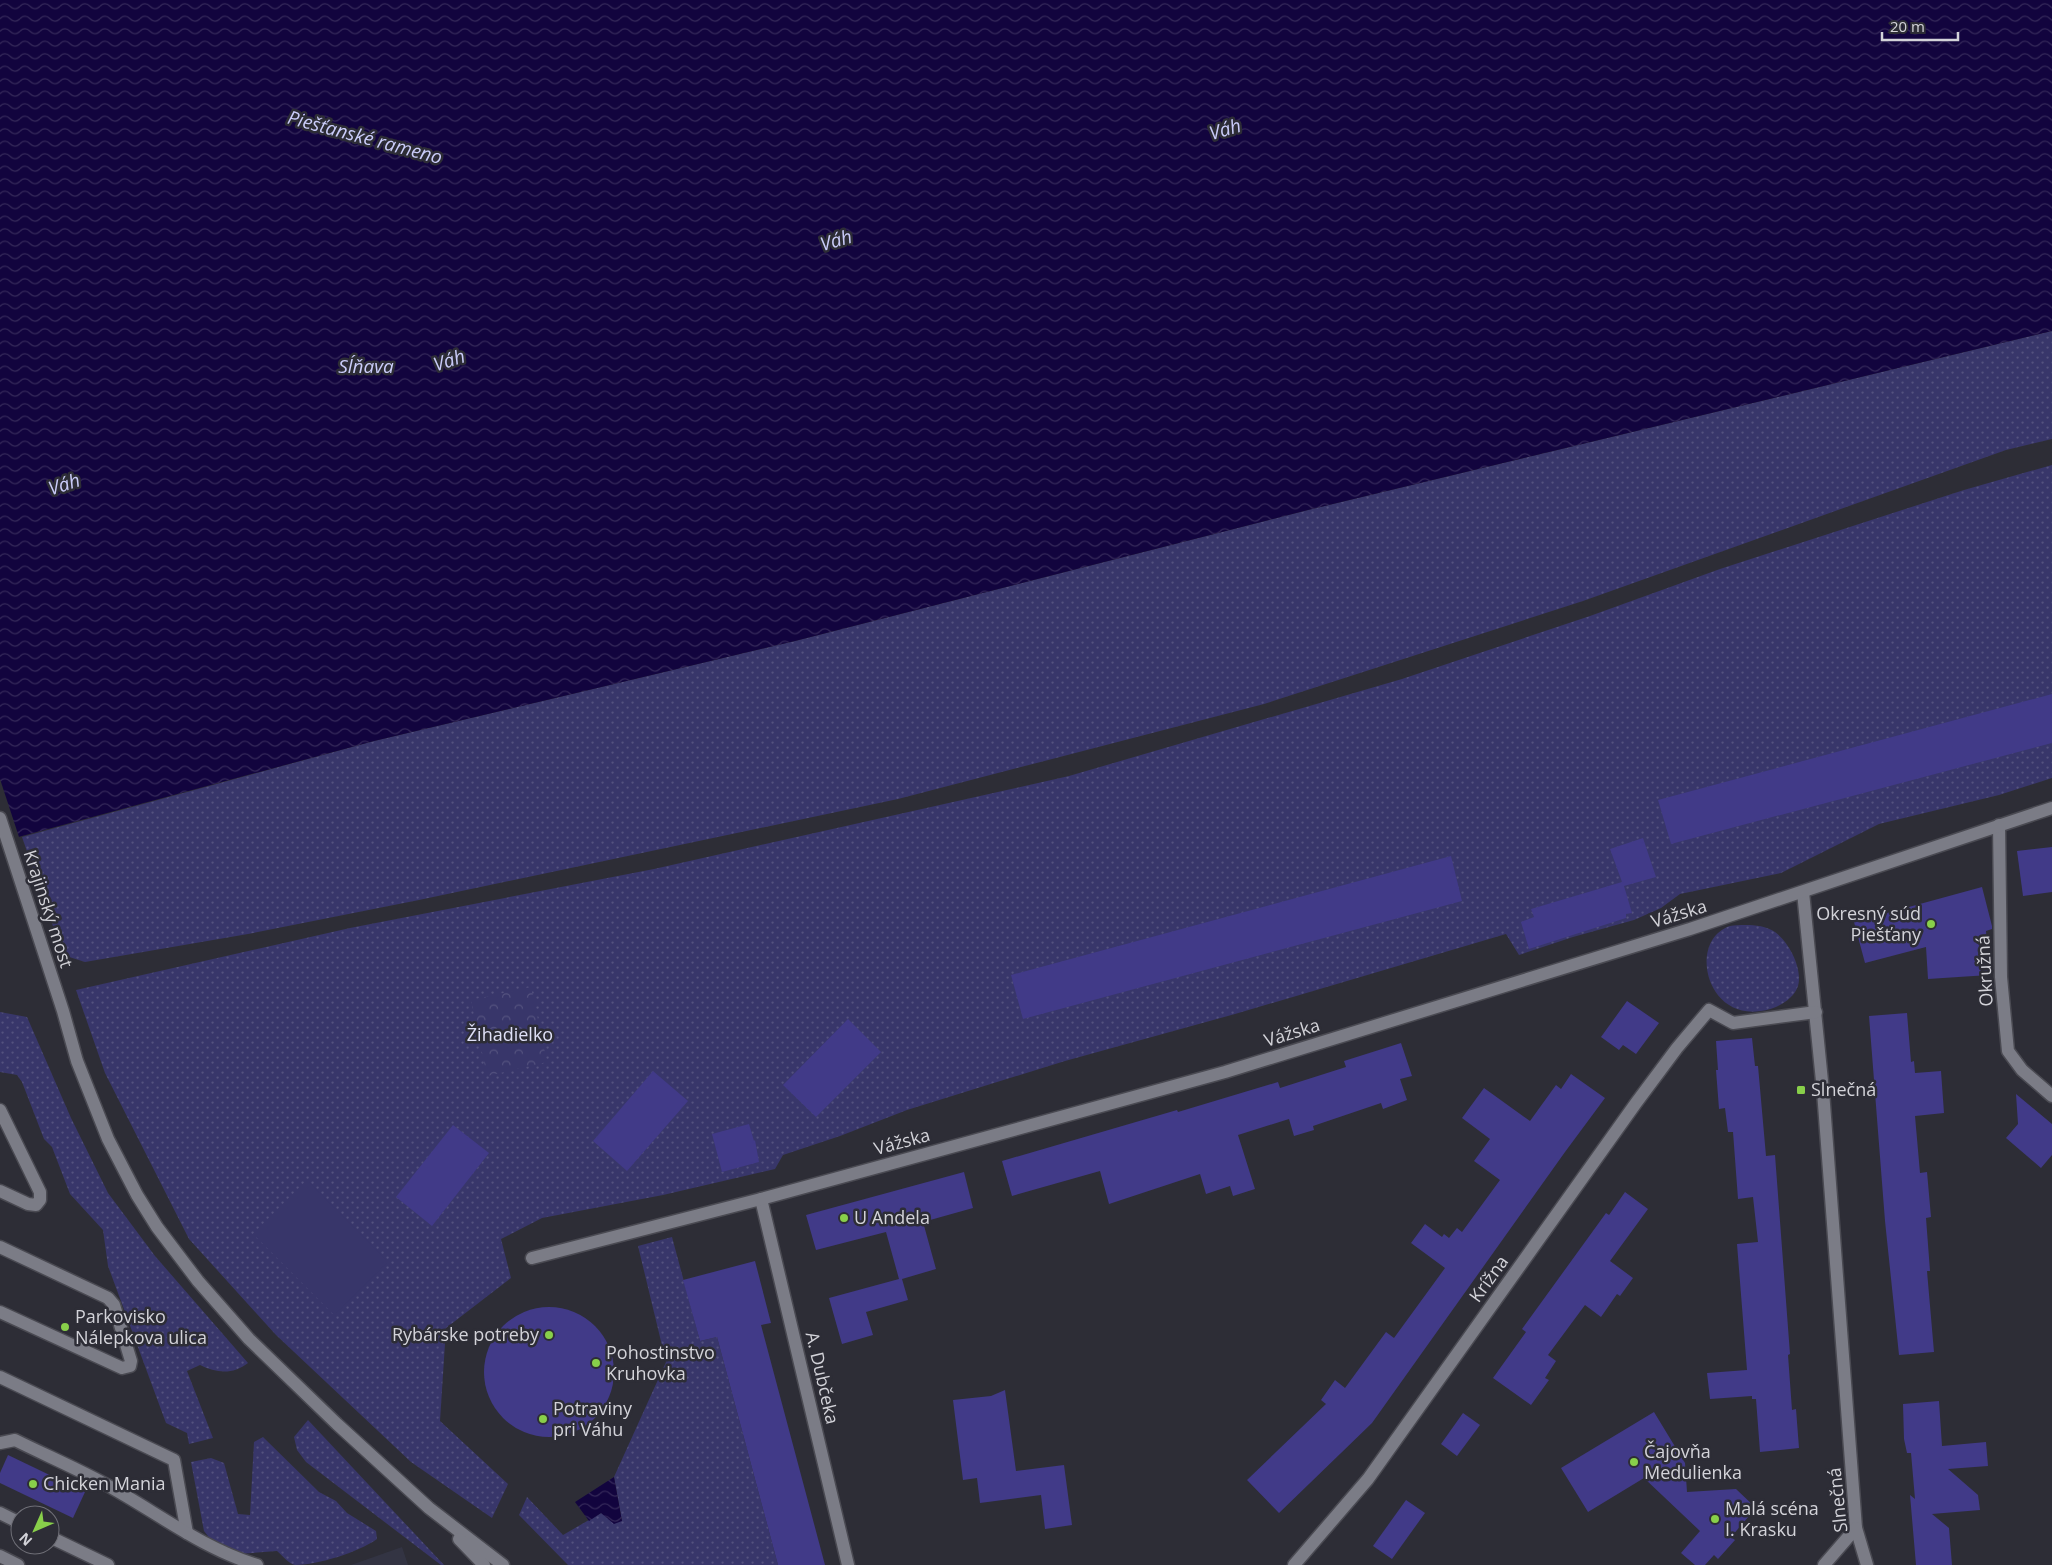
<svg xmlns="http://www.w3.org/2000/svg" width="2052" height="1565" viewBox="0 0 2052 1565" font-family="'Open Sans',sans-serif">
<style>
.built{fill:#333443}
.grass{fill:url(#grass-dots)}
.park{fill:url(#park-crowns)}
.pitch{fill:#38366a}
.water{fill:url(#water-waves)}
.pier{fill:#2d2d36}
.building{fill:#413a88}
.lines{fill:none;stroke-linecap:round;stroke-linejoin:round}
.service-casing{stroke:#4a4a52;stroke-width:15}
.pedestrian-casing{stroke:#4a4a52;stroke-width:15}
.minor-casing{stroke:#4a4a52;stroke-width:15}
.secondary-casing{stroke:#4a4a52;stroke-width:15}
.service{stroke:#7b7c86;stroke-width:12}
.pedestrian{stroke:#7b7c86;stroke-width:12}
.minor{stroke:#7b7c86;stroke-width:12}
.secondary{stroke:#7b7c86;stroke-width:12}
.poi-dot{fill:#88cf4a;stroke:#2d2d36;stroke-width:2}
.labels{text-anchor:middle;stroke-width:5;stroke-linejoin:round;paint-order:stroke}
.street-label{font-size:18px;fill:#d3d3d9;stroke:#2d2d36}
.poi-label{font-size:18px;fill:#d3d3d9;stroke:#2d2d36;text-anchor:start}
.park-label{font-size:18px;fill:#dfe0f7;stroke:#2d2d36}
.water-label{font-size:19px;font-style:italic;fill:#caccf9;stroke:#2d2d36}
</style>
<defs>
<pattern id="grass-dots" width="8" height="8" patternUnits="userSpaceOnUse" patternTransform="scale(1.25)"><rect width="8" height="8" fill="#38366a"/><path d="M2 2h.1M6 6h.1" fill="none" stroke="#54527f" stroke-width="1.8" stroke-linecap="round"/></pattern>
<pattern id="park-crowns" width="20" height="18" patternUnits="userSpaceOnUse" patternTransform="scale(1.25)"><rect width="20" height="18" fill="#38366a"/><path d="M2 6a3 3 0 1 1 6 0M12 15a3 3 0 1 1 6 0" fill="none" stroke="#54527f"/></pattern>
<pattern id="water-waves" width="16" height="10" patternUnits="userSpaceOnUse" patternTransform="scale(1.25)"><rect width="16" height="10" fill="#12043e"/><path d="M0 5q4-4 8 0t8 0" fill="none" stroke="#342859"/></pattern>
</defs>
<rect width="100%" height="100%" fill="#2d2d36"/>
<path class="built" d="M 402,1547 L 408,1565 L 351,1565 Z"/>
<g class="grass">
<path d="M 2052,331 L 2052,439 L 2006,450 L 1583,601 L 1264,704 L 898,799 L 419,900 L 248,934 L 85,962 L 63,955 L 22,837 L 374,741 L 795,641 L 1308,510 Z"/>
<path d="M 2052,465 L 2052,778 L 1999,795 L 1879,824 L 1781,873 L 1680,894 L 1661,908 L 1634,920 L 1573,937 L 1519,955 L 1506,934 L 1235,1014 L 1065,1061 L 907,1110 L 840,1136 L 783,1155 L 775,1169 L 663,1195 L 542,1218 L 501,1239 L 511,1278 L 446,1328 L 440,1421 L 508,1484 L 492,1518 L 411,1462 L 276,1335 L 189,1239 L 105,1073 L 76,990 L 350,928 L 654,869 L 1069,776 L 1402,679 L 1590,616 L 1720,569 L 1964,490 Z"/>
<path d="M 1745,925 C 1756,925 1766,926 1775,932 C 1789,942 1803,969 1798,986 C 1793,1001 1775,1009 1761,1011 C 1705,1020 1688,940 1730,926 C 1734,925 1741,925 1745,925 Z"/>
<path d="M 0,1012 L 27,1017 L 71,1118 L 108,1193 L 155,1256 L 248,1363 C 233,1375 216,1373 200,1365 L 187,1371 L 213,1438 L 189,1444 L 187,1433 L 166,1423 L 108,1266 L 103,1230 L 70,1194 L 52,1147 L 44,1139 L 22,1082 L 17,1075 L 0,1072 Z"/>
<path d="M 672,1237 L 700,1341 L 717,1337 L 778,1565 L 568,1565 L 519,1515 L 527,1497 L 563,1535 L 601,1513 L 622,1521 L 614,1477 L 666,1362 L 638,1246 Z"/>
<path d="M 308,1420 L 444,1565 L 441,1565 L 306,1462 L 297,1450 L 294,1437 Z"/>
<path d="M 263,1437 L 319,1492 L 336,1501 L 347,1513 L 376,1531 L 377,1539 C 359,1552 318,1565 295,1565 C 289,1564 282,1555 277,1551 L 239,1554 L 211,1540 L 204,1531 L 191,1462 L 211,1458 L 224,1463 L 238,1514 L 250,1515 L 254,1442 Z"/>
</g>
<path class="park" d="M 531,987 L 547,1062 L 487,1076 L 471,1000 Z"/>
<path class="pitch" d="M 307,1180 L 388,1262 L 334,1315 L 253,1234 Z"/>
<g class="water">
<path d="M 0,0 L 2052,0 L 2052,331 L 1308,510 L 795,641 L 374,741 L 0,842 Z"/>
<path d="M 614,1477 L 622,1521 L 614,1524 L 601,1513 L 589,1521 L 575,1502 Z"/>
</g>
<path class="pier" d="M 0,779 L 20,840 L 0,844 Z"/>
<g class="building">
<path d="M 2052,694 L 2052,743 L 1671,844 L 1658,800 Z"/>
<path d="M 1643,838 L 1656,877 L 1624,886 L 1632,913 L 1626,914 L 1626,918 L 1529,949 L 1521,922 L 1534,917 L 1531,909 L 1622,882 L 1610,849 Z"/>
<path d="M 2052,847 L 2052,892 L 2023,896 L 2017,851 Z"/>
<path d="M 1451,856 L 1462,901 L 1023,1019 L 1011,975 Z"/>
<path d="M 1982,887 L 1992,926 L 1992,929 L 1986,931 L 1989,975 L 1928,979 L 1926,947 L 1865,963 L 1854,922 Z"/>
<path d="M 1627,1001 L 1659,1023 L 1636,1054 L 1623,1045 L 1619,1050 L 1601,1037 Z"/>
<path d="M 1907,1013 L 1911,1062 L 1914,1061 L 1915,1073 L 1941,1071 L 1944,1113 L 1915,1116 L 1920,1173 L 1927,1172 L 1931,1217 L 1926,1218 L 1930,1271 L 1927,1271 L 1934,1352 L 1899,1355 L 1885,1221 L 1869,1016 Z"/>
<path d="M 848,1019 L 881,1052 L 816,1117 L 783,1085 Z"/>
<path d="M 1752,1038 L 1755,1066 L 1758,1066 L 1766,1156 L 1775,1155 L 1790,1354 L 1788,1355 L 1792,1410 L 1796,1409 L 1799,1448 L 1760,1452 L 1756,1399 L 1752,1399 L 1752,1396 L 1710,1399 L 1707,1373 L 1747,1370 L 1737,1244 L 1758,1242 L 1753,1197 L 1738,1199 L 1733,1132 L 1728,1132 L 1725,1108 L 1719,1109 L 1716,1070 L 1718,1070 L 1716,1041 Z"/>
<path d="M 1401,1043 L 1412,1076 L 1400,1079 L 1407,1100 L 1383,1109 L 1381,1103 L 1313,1126 L 1314,1130 L 1294,1136 L 1289,1119 L 1238,1135 L 1255,1189 L 1233,1196 L 1230,1186 L 1206,1194 L 1200,1174 L 1109,1204 L 1100,1171 L 1012,1196 L 1002,1161 L 1177,1110 L 1178,1112 L 1278,1082 L 1280,1088 L 1346,1067 L 1344,1061 Z"/>
<path d="M 653,1071 L 688,1101 L 627,1171 L 593,1141 Z"/>
<path d="M 1571,1074 L 1605,1098 L 1565,1152 L 1372,1423 L 1279,1513 L 1247,1480 L 1326,1404 L 1321,1400 L 1335,1380 L 1345,1388 L 1386,1332 L 1394,1338 L 1445,1268 L 1411,1243 L 1425,1224 L 1442,1237 L 1444,1234 L 1449,1238 L 1457,1228 L 1462,1232 L 1500,1180 L 1474,1161 L 1490,1139 L 1462,1118 L 1484,1088 L 1530,1121 L 1556,1085 L 1561,1089 Z"/>
<path d="M 2016,1094 L 2052,1124 L 2052,1155 L 2041,1168 L 2006,1138 L 2018,1124 Z"/>
<path d="M 749,1124 L 754,1141 L 755,1140 L 759,1162 L 722,1172 L 712,1134 Z"/>
<path d="M 453,1125 L 489,1153 L 432,1226 L 396,1197 Z"/>
<path d="M 964,1172 L 973,1208 L 923,1222 L 936,1269 L 902,1279 L 908,1300 L 866,1312 L 873,1335 L 842,1344 L 829,1298 L 899,1279 L 886,1232 L 816,1250 L 806,1215 Z"/>
<path d="M 1625,1192 L 1648,1209 L 1610,1261 L 1633,1278 L 1620,1296 L 1617,1294 L 1601,1317 L 1585,1305 L 1548,1355 L 1556,1361 L 1545,1378 L 1549,1380 L 1531,1405 L 1493,1378 L 1526,1332 L 1522,1329 L 1606,1213 L 1609,1215 Z"/>
<path d="M 755,1261 L 771,1323 L 761,1325 L 825,1565 L 778,1565 L 717,1337 L 700,1341 L 683,1280 Z"/>
<circle cx="549" cy="1372" r="65"/>
<path d="M 1005,1390 L 1016,1471 L 1064,1465 L 1072,1525 L 1045,1529 L 1041,1495 L 980,1503 L 977,1478 L 963,1480 L 953,1400 L 991,1396 Z"/>
<path d="M 1939,1401 L 1942,1446 L 1986,1442 L 1988,1466 L 1948,1469 L 1978,1495 L 1980,1510 L 1932,1514 L 1949,1528 L 1952,1565 L 1916,1565 L 1910,1495 L 1915,1499 L 1911,1453 L 1907,1453 L 1904,1439 L 1903,1404 Z"/>
<path d="M 1654,1412 L 1685,1463 L 1687,1492 L 1736,1489 L 1756,1508 L 1731,1537 L 1735,1540 L 1718,1559 L 1714,1555 L 1705,1565 L 1695,1565 L 1681,1553 L 1700,1531 L 1644,1478 L 1588,1512 L 1561,1468 Z"/>
<path d="M 1463,1413 L 1480,1425 L 1457,1456 L 1441,1444 Z"/>
<path d="M 8,1455 L 85,1492 L 73,1518 L 0,1483 L 0,1473 Z"/>
<path d="M 1406,1500 L 1425,1513 L 1392,1559 L 1373,1546 Z"/>
</g>
<g class="lines">
<defs>
<g id="service">
<path d="M 0,1110 L 40,1192 L 40,1200 L 36,1205 L 28,1204 L 0,1191"/>
<path d="M 0,1247 L 108,1298 L 114,1305 L 131,1361 L 130,1366 L 122,1368 L 0,1312"/>
<path d="M 0,1377 L 174,1460 L 187,1533"/>
<path d="M 0,1443 L 15,1440 C 45,1455 76,1468 105,1484 C 155,1511 201,1548 257,1565"/>
<path d="M 0,1513 L 20,1523"/>
<path d="M 50,1537 L 108,1565"/>
</g>
<path id="pedestrian" d="M 761,1199 L 848,1565"/>
<g id="minor">
<path d="M 1999,825 L 2001,977 L 2008,1051 L 2022,1070 L 2052,1096"/>
<path d="M 1803,892 L 1823,1091 L 1856,1528 L 1867,1565"/>
<path d="M 532,1258 L 761,1199 L 1225,1072 L 1690,929 L 2052,808"/>
<path d="M 0,1556 L 18,1565"/>
<path d="M 1294,1565 L 1368,1479 L 1636,1103 L 1677,1048 L 1709,1010 L 1733,1023 L 1816,1012"/>
<path d="M 1824,1565 L 1856,1528"/>
</g>
<g id="secondary">
<path d="M 0,818 L 63,1011 L 77,1061 L 108,1139 L 137,1195 L 157,1227 L 198,1281 L 249,1339 L 337,1424 L 429,1508 L 503,1565"/>
<path d="M 459,1539 L 484,1565"/>
</g>
</defs>
<use href="#service" class="service-casing"/>
<use href="#pedestrian" class="pedestrian-casing"/>
<use href="#minor" class="minor-casing"/>
<use href="#secondary" class="secondary-casing"/>
<use href="#service" class="service"/>
<use href="#pedestrian" class="pedestrian"/>
<use href="#minor" class="minor"/>
<use href="#secondary" class="secondary"/>
</g>
<g class="poi-dot">
<circle cx="1931" cy="924" r="5"/>
<rect x="1796" y="1085" width="10" height="10" rx="2.5"/>
<circle cx="844" cy="1218" r="5"/>
<circle cx="65" cy="1327" r="5"/>
<circle cx="549" cy="1335" r="5"/>
<circle cx="596" cy="1363" r="5"/>
<circle cx="543" cy="1419" r="5"/>
<circle cx="1634" cy="1462" r="5"/>
<circle cx="33" cy="1484" r="5"/>
<circle cx="1715" cy="1519" r="5"/>
</g>
<g class="labels">
<g class="street-label">
<text transform="translate(48 909) rotate(72)" y="6">Krajinský most</text>
<text transform="translate(1679 914) rotate(-17)" y="6">Vážska</text>
<text transform="translate(1985 971) rotate(-93)" y="6">Okružná</text>
<text transform="translate(1292 1033) rotate(-17)" y="6">Vážska</text>
<text transform="translate(902 1142) rotate(-15)" y="6">Vážska</text>
<text transform="translate(1489 1279) rotate(-54)" y="6">Krížna</text>
<text transform="translate(822 1378) rotate(77)" y="6">A. Dubčeka</text>
<text transform="translate(1838 1500) rotate(-96)" y="6">Slnečná</text>
</g>
<g class="poi-label">
<text x="1921" y="920" text-anchor="end">Okresný súd<tspan x="1921" dy="21">Piešťany</tspan></text>
<text x="1811" y="1096">Slnečná</text>
<text x="854" y="1224">U Andela</text>
<text x="75" y="1323">Parkovisko<tspan x="75" dy="21">Nálepkova ulica</tspan></text>
<text x="539" y="1341" text-anchor="end">Rybárske potreby</text>
<text x="606" y="1359">Pohostinstvo<tspan x="606" dy="21">Kruhovka</tspan></text>
<text x="553" y="1415">Potraviny<tspan x="553" dy="21">pri Váhu</tspan></text>
<text x="1644" y="1458">Čajovňa<tspan x="1644" dy="21">Medulienka</tspan></text>
<text x="43" y="1490">Chicken Mania</text>
<text x="1725" y="1515">Malá scéna<tspan x="1725" dy="21">I. Krasku</tspan></text>
</g>
<g class="park-label">
<text x="510" y="1041">Žihadielko</text>
</g>
<g class="water-label">
<text transform="translate(1225 129) rotate(-16)" y="7">Váh</text>
<text transform="translate(365 137) rotate(15)" y="7">Piešťanské rameno</text>
<text transform="translate(836 240) rotate(-16)" y="7">Váh</text>
<text transform="translate(449 360) rotate(-18)" y="7">Váh</text>
<text x="366" y="373">Sĺňava</text>
<text transform="translate(64 484) rotate(-18)" y="7">Váh</text>
</g>
</g>
<g transform="translate(35 1530) rotate(225)"><circle r="24" fill="#2d2d36" stroke="#6f6f77"/>
<path d="M0-4L9 19L0 12L-9 19Z" fill="#88cf4a"/>
<text y="-8" font-size="14" font-weight="bold" text-anchor="middle" fill="#d3d3d9">N</text>
</g>
<path d="M1882 32v8h76v-8" fill="none" stroke="#d3d3d9" stroke-width="2.5"/>
<text x="1890" y="32" font-size="15" fill="#d3d3d9" stroke="#2d2d36" stroke-width="4" paint-order="stroke">20 m</text>
</svg>
